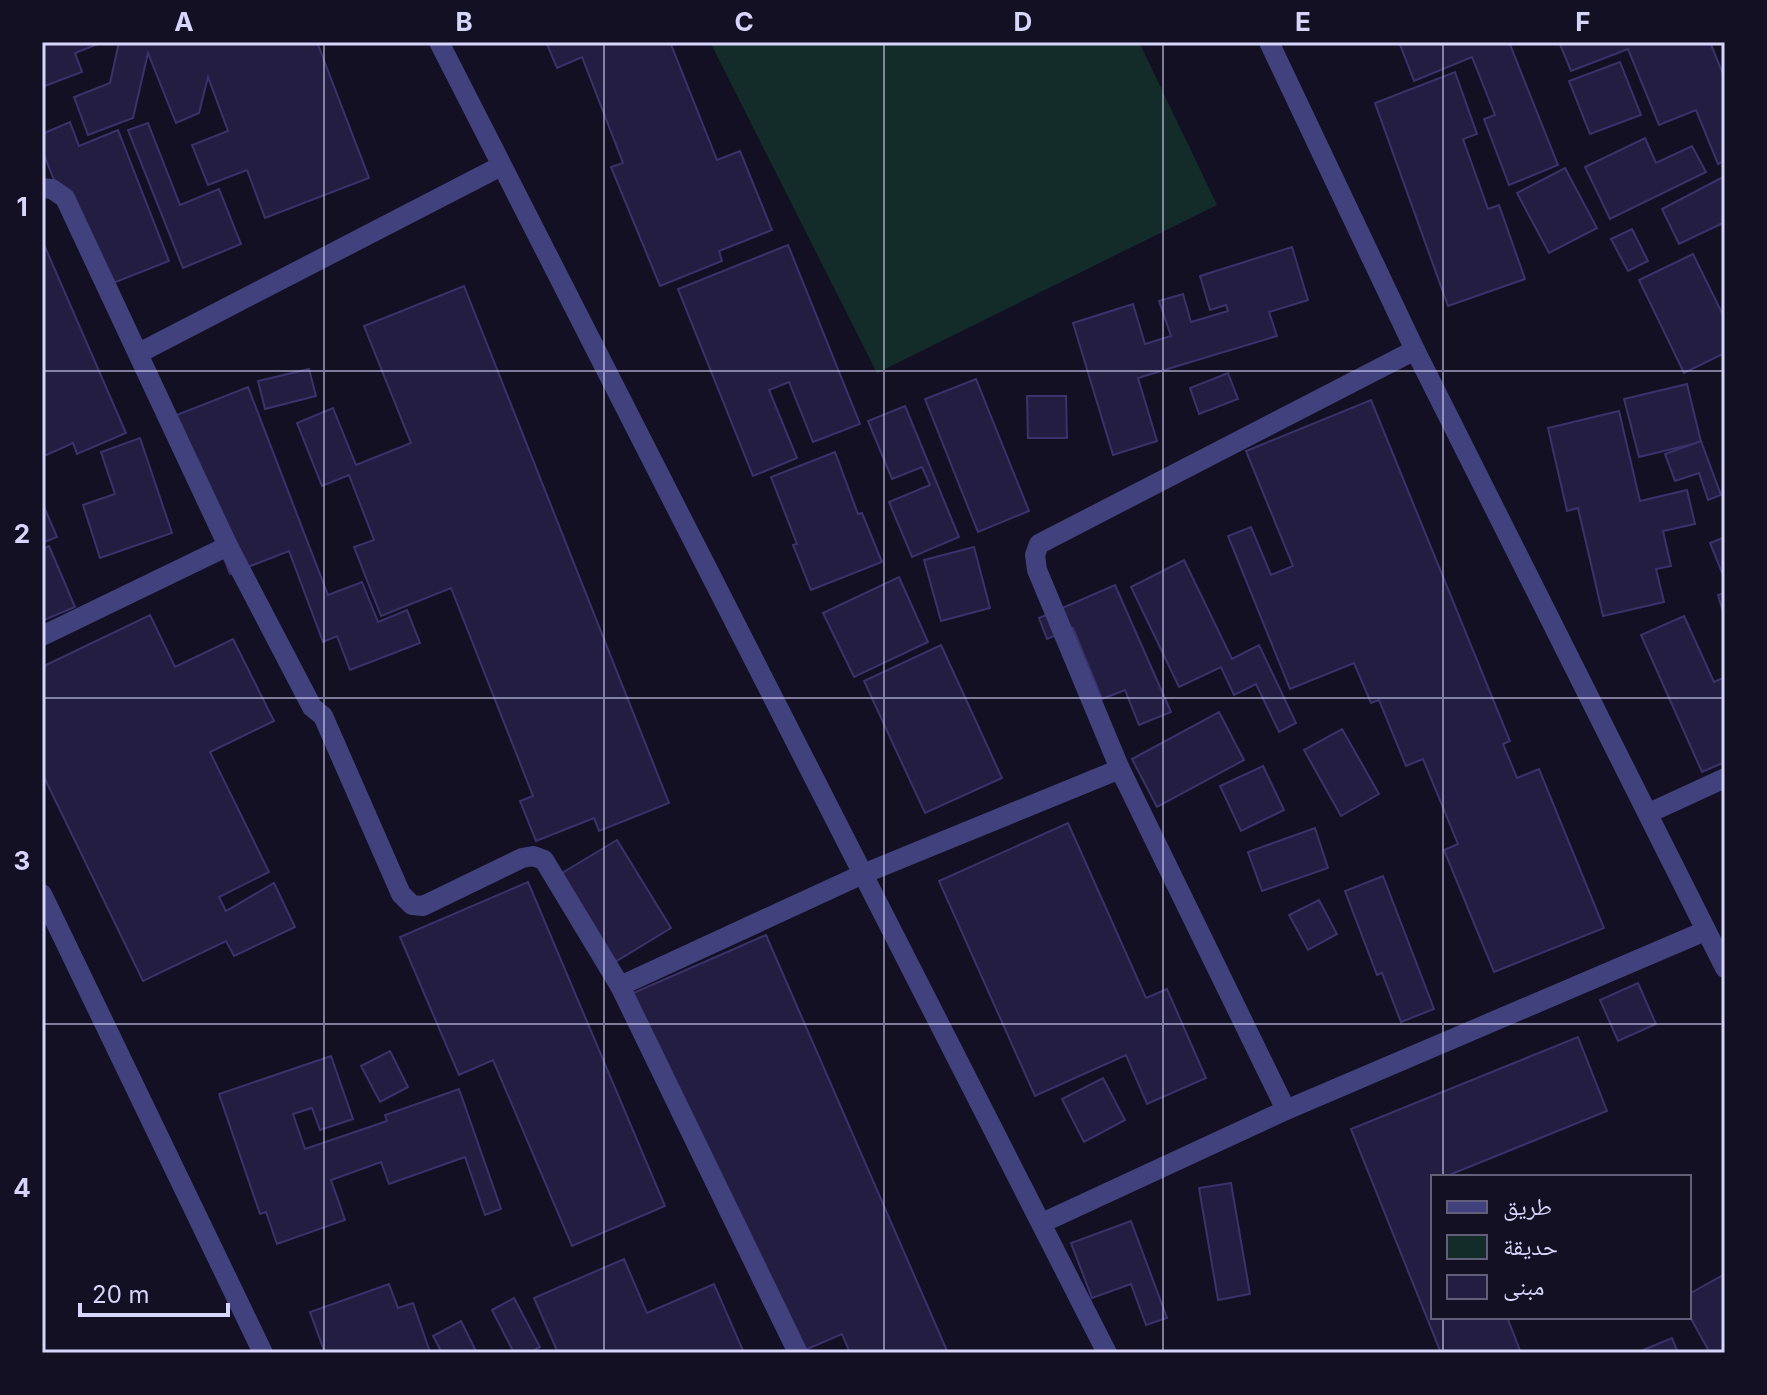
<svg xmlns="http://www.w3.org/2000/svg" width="1767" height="1395" viewBox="0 0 1767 1395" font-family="Inter,'Noto Naskh Arabic',sans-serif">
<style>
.green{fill:#142c29}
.building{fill:#231e41;stroke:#3a326b;stroke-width:2}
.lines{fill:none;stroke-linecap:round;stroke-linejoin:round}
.minor{stroke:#40417d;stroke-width:20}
.grid{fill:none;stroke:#d7d5fb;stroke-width:2;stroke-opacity:0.55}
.neatline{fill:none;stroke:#d7d5fb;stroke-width:3}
.grid-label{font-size:26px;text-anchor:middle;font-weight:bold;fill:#d7d5fb}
</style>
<rect width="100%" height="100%" fill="#121022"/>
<path class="green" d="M 710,42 L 1139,42 L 1217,205 L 877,373 Z"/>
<g class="building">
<path d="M 42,42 L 103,42 L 75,53 L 82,72 L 42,87 Z"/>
<path d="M 119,42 L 317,42 L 369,178 L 265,218 L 247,170 L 208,185 L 192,145 L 228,131 L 208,77 L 199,113 L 176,123 L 148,53 L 133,118 L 88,135 L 74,97 L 110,83 Z"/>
<path d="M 546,42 L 670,42 L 717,160 L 740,151 L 772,230 L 719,251 L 722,261 L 660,286 L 611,167 L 623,163 L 582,57 L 557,68 Z"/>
<path d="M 1399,42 L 1509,42 L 1558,165 L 1509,185 L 1484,119 L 1495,115 L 1472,57 L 1414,81 Z"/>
<path d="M 1559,42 L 1710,42 L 1725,79 L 1725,161 L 1718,164 L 1696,110 L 1659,125 L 1628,49 L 1571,71 Z"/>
<path d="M 1620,62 L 1641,115 L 1590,134 L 1569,81 Z"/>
<path d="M 1455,72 L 1477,134 L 1463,139 L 1488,209 L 1499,205 L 1525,279 L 1448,306 L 1375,103 Z"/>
<path d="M 70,122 L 79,146 L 118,130 L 169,261 L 98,289 L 42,150 L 42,134 Z"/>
<path d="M 148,123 L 180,205 L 219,189 L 241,244 L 183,268 L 128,130 Z"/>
<path d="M 1645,138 L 1656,163 L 1692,146 L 1706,172 L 1610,219 L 1585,167 Z"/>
<path d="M 1565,168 L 1597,228 L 1549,253 L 1517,193 Z"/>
<path d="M 1725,176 L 1725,222 L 1679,244 L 1662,209 Z"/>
<path d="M 1632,229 L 1648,261 L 1628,271 L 1611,239 Z"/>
<path d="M 42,240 L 126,433 L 77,454 L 73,443 L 42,457 Z"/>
<path d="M 788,245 L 860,424 L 813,442 L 789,382 L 769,390 L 797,458 L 753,476 L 678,289 Z"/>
<path d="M 1292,247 L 1308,300 L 1269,312 L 1277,336 L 1138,378 L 1157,441 L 1113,455 L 1073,323 L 1133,304 L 1145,344 L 1171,336 L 1159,301 L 1183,294 L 1191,322 L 1228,311 L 1226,305 L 1210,310 L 1200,276 Z"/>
<path d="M 1693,254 L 1725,319 L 1725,353 L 1684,373 L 1639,280 Z"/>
<path d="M 464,286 L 669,803 L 599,831 L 594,818 L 536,841 L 520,801 L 533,796 L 451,588 L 381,616 L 354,547 L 374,540 L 349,475 L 322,486 L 297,423 L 333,408 L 356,465 L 411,443 L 364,326 Z"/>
<path d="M 309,369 L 316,396 L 265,409 L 258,381 Z"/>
<path d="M 1228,373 L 1238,399 L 1199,414 L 1190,388 Z"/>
<path d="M 976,379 L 1029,511 L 978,532 L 925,399 Z"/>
<path d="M 1687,384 L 1701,442 L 1639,457 L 1624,399 Z"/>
<path d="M 248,387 L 328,595 L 362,582 L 378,622 L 407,610 L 420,643 L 350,670 L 337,636 L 323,642 L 289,551 L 230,574 L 169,418 Z"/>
<path d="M 1027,396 L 1066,396 L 1067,438 L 1028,438 Z"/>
<path d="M 1371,400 L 1510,741 L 1503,744 L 1517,778 L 1539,769 L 1604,928 L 1494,972 L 1444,850 L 1458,844 L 1423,759 L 1406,766 L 1379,700 L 1371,703 L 1354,663 L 1290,689 L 1228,536 L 1251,527 L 1271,575 L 1293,566 L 1246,451 Z"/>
<path d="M 905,406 L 959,537 L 912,557 L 889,502 L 930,485 L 922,467 L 892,479 L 868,421 Z"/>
<path d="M 1619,411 L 1640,501 L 1687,490 L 1695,524 L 1663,531 L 1671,566 L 1656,569 L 1664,602 L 1603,616 L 1578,508 L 1567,511 L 1548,428 Z"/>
<path d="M 140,438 L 172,533 L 100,558 L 83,505 L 115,494 L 101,452 Z"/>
<path d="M 1701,441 L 1721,495 L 1708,500 L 1699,473 L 1675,481 L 1665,454 Z"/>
<path d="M 835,452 L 858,514 L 862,513 L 882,562 L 811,590 L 793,545 L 797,544 L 771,477 Z"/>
<path d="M 42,502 L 57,537 L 42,543 Z"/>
<path d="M 1725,537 L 1725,574 L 1723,575 L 1710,543 Z"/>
<path d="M 49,546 L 75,607 L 44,620 L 42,549 Z"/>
<path d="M 974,547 L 990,608 L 941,621 L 924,560 Z"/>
<path d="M 1184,560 L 1232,659 L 1259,645 L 1296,723 L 1279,732 L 1256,684 L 1234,695 L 1221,667 L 1179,687 L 1131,587 Z"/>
<path d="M 899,577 L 928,642 L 854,677 L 823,613 Z"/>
<path d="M 1115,585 L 1171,712 L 1139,725 L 1125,690 L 1102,699 L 1073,628 L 1047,639 L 1039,618 Z"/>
<path d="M 1725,593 L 1725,619 L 1718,595 Z"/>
<path d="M 150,615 L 175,667 L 233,639 L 274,721 L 210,752 L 269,872 L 219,897 L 226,911 L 274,883 L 295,927 L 234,956 L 226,941 L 143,981 L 42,773 L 42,667 Z"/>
<path d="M 1684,616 L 1714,682 L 1725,677 L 1725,762 L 1702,772 L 1641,635 Z"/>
<path d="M 941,645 L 1002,778 L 925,813 L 864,681 Z"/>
<path d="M 1219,712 L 1244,760 L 1157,807 L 1132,759 Z"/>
<path d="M 1342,729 L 1379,794 L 1341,816 L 1304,750 Z"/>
<path d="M 1263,766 L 1284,810 L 1241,831 L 1220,786 Z"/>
<path d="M 1068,823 L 1146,998 L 1167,989 L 1206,1078 L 1147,1104 L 1126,1055 L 1035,1096 L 939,881 Z"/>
<path d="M 1315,828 L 1328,868 L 1262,891 L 1248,852 Z"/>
<path d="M 617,840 L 671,928 L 610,965 L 557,876 Z"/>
<path d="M 1383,876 L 1434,1009 L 1401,1022 L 1382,973 L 1377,975 L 1345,891 Z"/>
<path d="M 528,882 L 665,1206 L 572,1246 L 493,1060 L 459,1075 L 400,937 Z"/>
<path d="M 1319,900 L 1337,934 L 1308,950 L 1289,915 Z"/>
<path d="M 766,935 L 948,1353 L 850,1353 L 842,1334 L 798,1353 L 631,994 Z"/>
<path d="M 1638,983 L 1656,1024 L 1618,1041 L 1600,1000 Z"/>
<path d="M 1578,1037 L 1607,1111 L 1449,1175 L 1450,1177 L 1433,1177 L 1433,1317 L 1507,1317 L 1521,1353 L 1441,1353 L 1351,1129 Z"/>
<path d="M 390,1051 L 408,1087 L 380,1102 L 361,1066 Z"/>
<path d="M 331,1056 L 353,1119 L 320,1130 L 312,1108 L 293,1114 L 305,1149 L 387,1121 L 385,1115 L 459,1089 L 501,1209 L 485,1215 L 465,1157 L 389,1184 L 381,1162 L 331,1180 L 345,1220 L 277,1244 L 266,1212 L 260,1214 L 219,1094 Z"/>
<path d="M 1103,1078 L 1125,1120 L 1084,1142 L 1062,1099 Z"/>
<path d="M 1231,1183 L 1250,1294 L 1218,1300 L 1199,1188 Z"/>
<path d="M 1131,1221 L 1167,1318 L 1146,1325 L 1131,1284 L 1092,1298 L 1071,1243 Z"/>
<path d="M 624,1259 L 647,1313 L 714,1284 L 744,1353 L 558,1353 L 534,1298 Z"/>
<path d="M 1725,1274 L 1725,1353 L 1710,1353 L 1689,1315 L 1689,1294 Z"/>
<path d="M 389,1284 L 398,1308 L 413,1303 L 430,1352 L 325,1353 L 310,1312 Z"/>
<path d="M 514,1298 L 540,1347 L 529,1353 L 514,1353 L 492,1310 Z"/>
<path d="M 461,1321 L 477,1353 L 442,1353 L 433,1336 Z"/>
<path d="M 1672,1338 L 1678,1353 L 1636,1353 Z"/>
</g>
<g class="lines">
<g class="minor">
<path d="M 439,42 L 1107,1353"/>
<path d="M 1269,42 L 1415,350 L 1725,968"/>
<path d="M 42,188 L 52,189 L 65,198 L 228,546 L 312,707 L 323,716 L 401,894 L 412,905 L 423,906 L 522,858 L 533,856 L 544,860 L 620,986 L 798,1353"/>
<path d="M 139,353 L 501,166"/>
<path d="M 42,636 L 228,546"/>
<path d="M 1120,769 L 1037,570 L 1035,555 L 1039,544 L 1415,350"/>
<path d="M 1649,813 L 1725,778"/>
<path d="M 42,894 L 263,1353"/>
<path d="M 620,986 L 863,874 L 1120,769 L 1286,1110 L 1705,931"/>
<path d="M 1042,1223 L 1286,1110"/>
</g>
</g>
<path class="grid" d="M 324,42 L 324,1353M 604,42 L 604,1353M 884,42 L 884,1353M 1163,42 L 1163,1353M 1443,42 L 1443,1177M 42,371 L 1725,371M 42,698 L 1725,698M 42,1024 L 1725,1024M 1443,1317 L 1443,1353"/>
<rect width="1767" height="1395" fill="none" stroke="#121022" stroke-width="88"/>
<rect x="1431" y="1175" width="260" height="144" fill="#121022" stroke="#615f79" stroke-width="2"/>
<rect x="1447" y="1201" width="40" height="12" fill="#40417d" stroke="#615f79" stroke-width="2"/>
<text x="1503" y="1215" font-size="24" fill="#d7d5fb">طريق</text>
<rect x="1447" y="1235" width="40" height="24" fill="#142c29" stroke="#615f79" stroke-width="2"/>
<text x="1503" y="1255" font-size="24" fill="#d7d5fb">حديقة</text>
<rect x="1447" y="1275" width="40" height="24" fill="#231e41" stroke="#615f79" stroke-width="2"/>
<text x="1503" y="1295" font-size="24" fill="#d7d5fb">مبنى</text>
<path d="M80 1303v12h148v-12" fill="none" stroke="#d7d5fb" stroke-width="4"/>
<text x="92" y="1303" font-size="24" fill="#d7d5fb" stroke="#121022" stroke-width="6" paint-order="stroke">20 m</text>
<rect x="44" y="44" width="1679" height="1307" class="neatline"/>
<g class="grid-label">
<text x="184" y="31">A</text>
<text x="464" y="31">B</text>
<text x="744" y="31">C</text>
<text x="1023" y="31">D</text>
<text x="1303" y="31">E</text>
<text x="1583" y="31">F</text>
<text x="22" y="216">1</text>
<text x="22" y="543">2</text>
<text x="22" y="870">3</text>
<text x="22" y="1197">4</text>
</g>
</svg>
